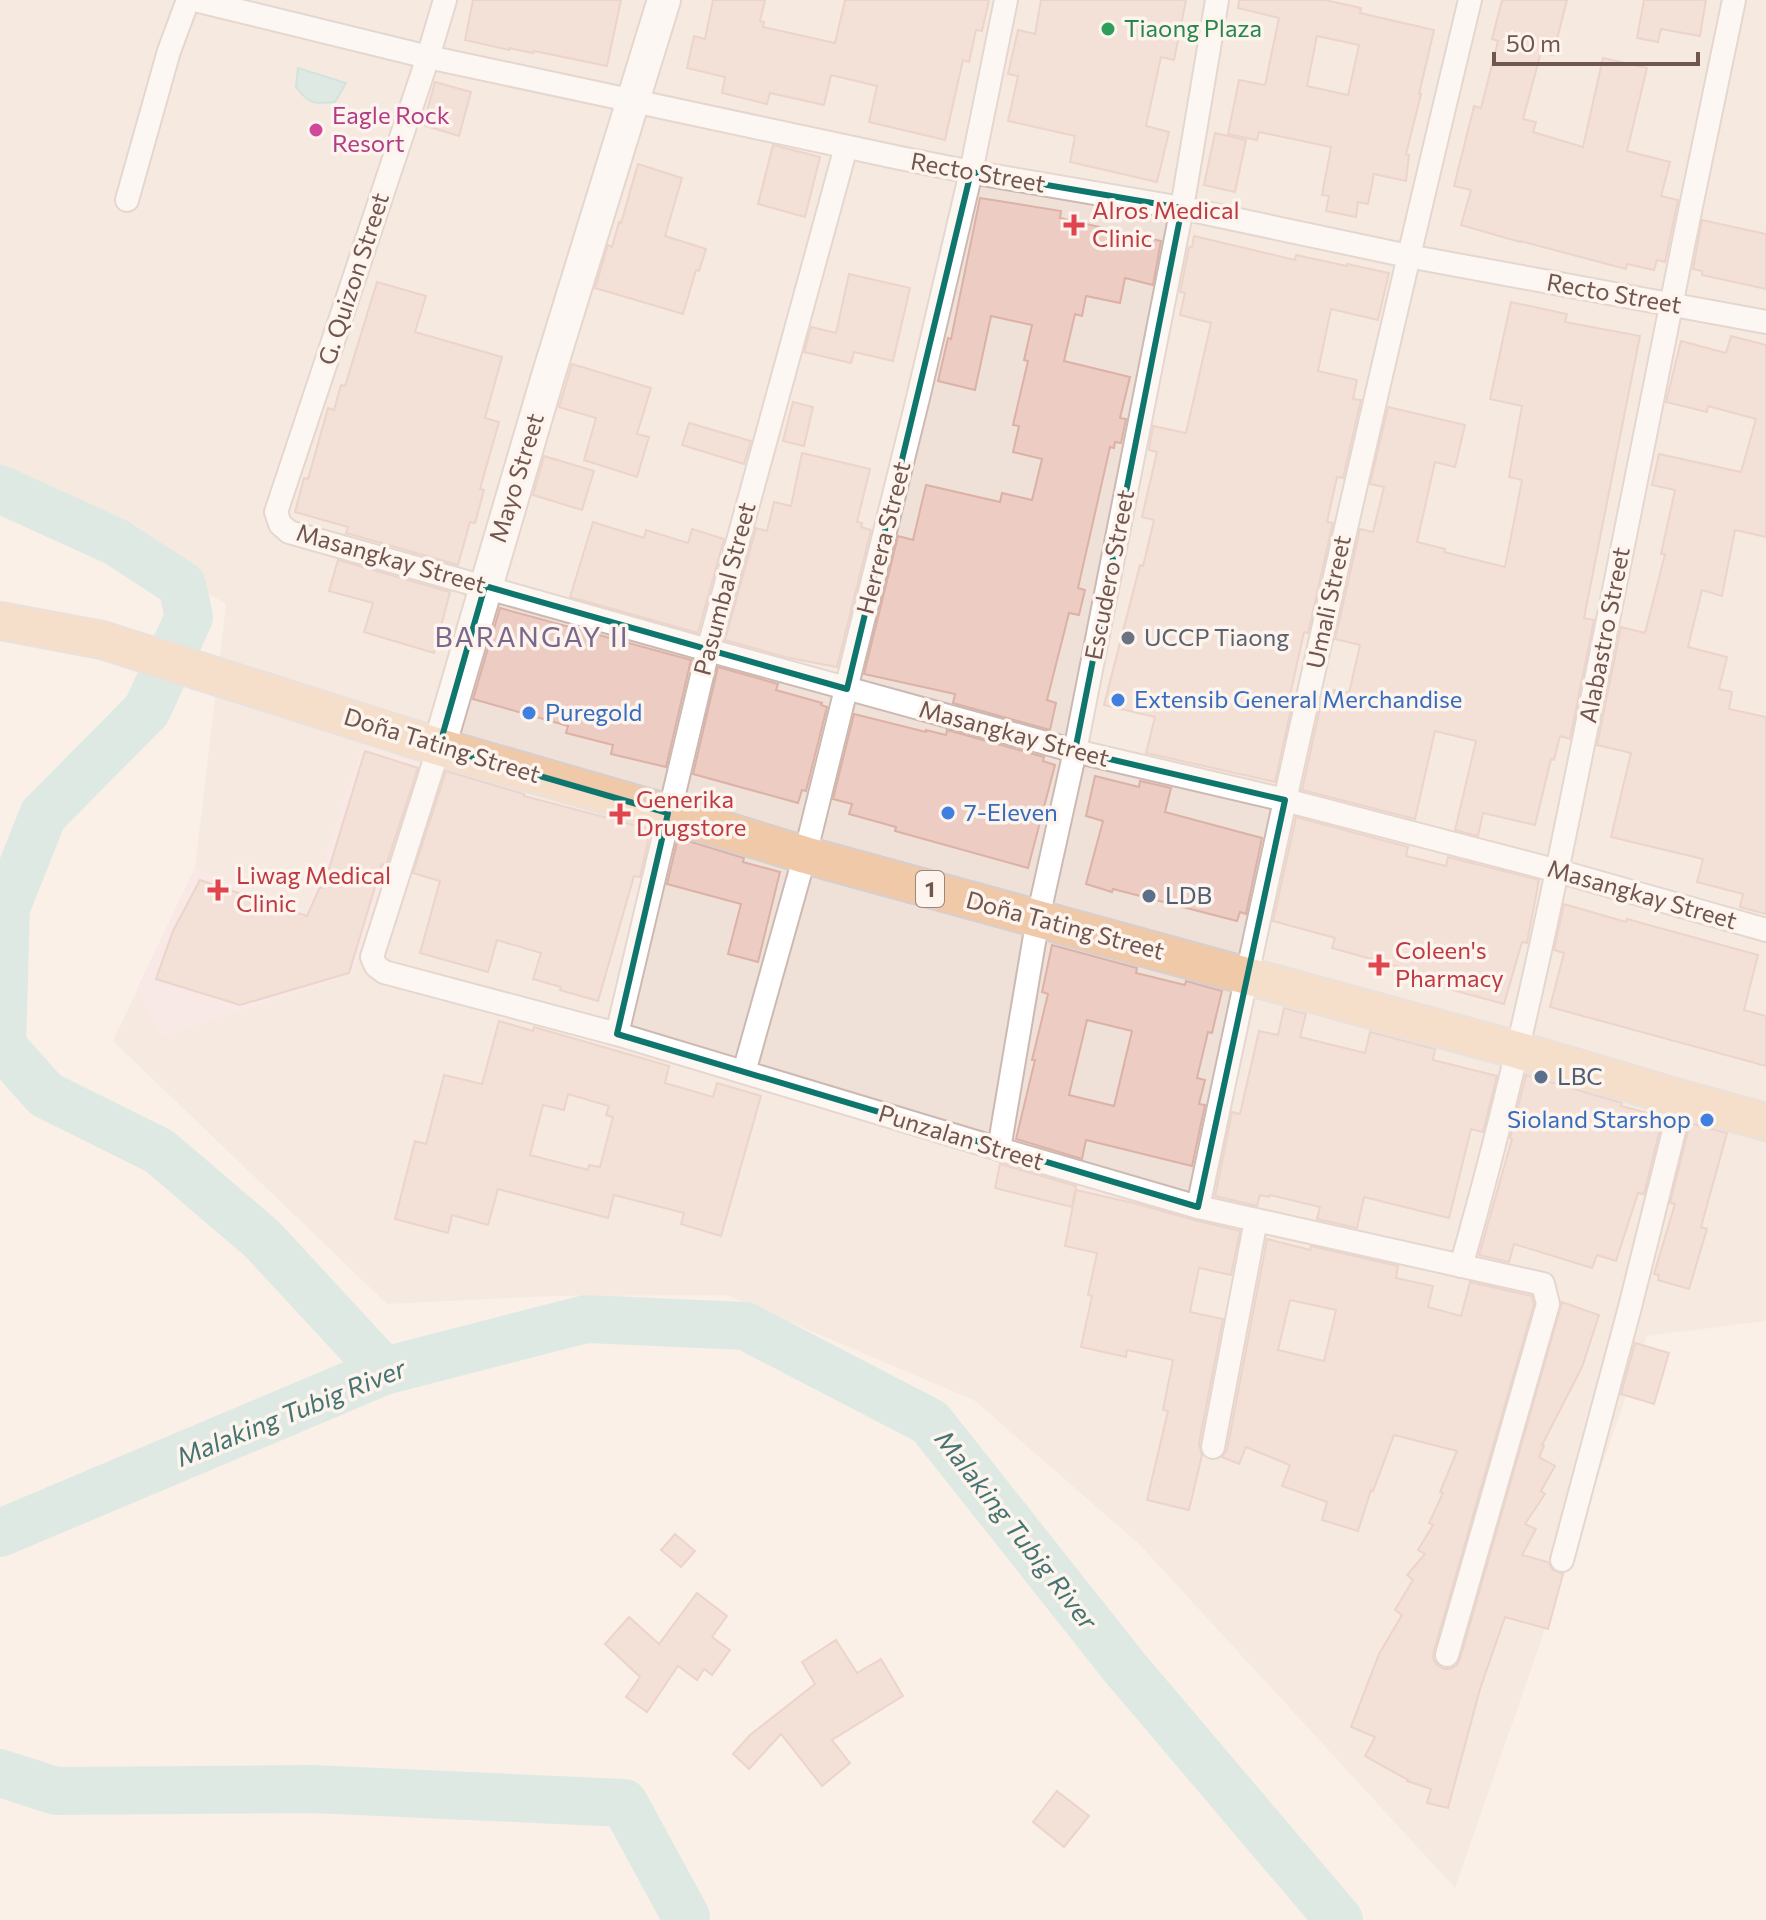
<svg xmlns="http://www.w3.org/2000/svg" width="1766" height="1920" viewBox="0 0 1766 1920" font-family="Commissioner,sans-serif">
<style>
.residential{fill:#f0e1d8}
.medical{fill:#f6dde4}
.water{fill:#bfe1e0;stroke:#a6d1d0;stroke-width:2}
.lines{fill:none;stroke-linecap:round;stroke-linejoin:round}
.river{stroke:#bfe1e0;stroke-width:48}
.building{fill:#ecccc3;stroke:#dcb1a6;stroke-width:2;fill-rule:evenodd}
.street-casing{stroke:#ccb9b2;stroke-width:26}
.secondary-casing{stroke:#ceb8b0;stroke-width:36}
.primary-casing{stroke:#d7cfce;stroke-width:40}
.street{stroke:#fff;stroke-width:22}
.secondary{stroke:#fff;stroke-width:32}
.primary{stroke:#f0c9a9;stroke-width:36}
.marked{fill:none;stroke:#0f766e;stroke-width:6;stroke-linejoin:round}
.leisure-dot{fill:#2e9e5b;stroke:#fdf4ee;stroke-width:3}
.hotel-dot{fill:#d1479c;stroke:#fdf4ee;stroke-width:3}
.health-dot{fill:#e0444e;stroke:#fdf4ee;stroke-width:3}
.worship-dot{fill:#6b7280;stroke:#fdf4ee;stroke-width:3}
.shop-dot{fill:#3f7fe0;stroke:#fdf4ee;stroke-width:3}
.service-dot{fill:#5c6f8a;stroke:#fdf4ee;stroke-width:3}
.labels{text-anchor:middle;stroke-width:7;stroke-linejoin:round;paint-order:stroke}
.shield{fill:#fdf4ee;stroke:#9b857f;stroke-width:2}
.shield-label{font-size:22px;font-weight:bold;fill:#71554f}
.leisure-label{font-size:24px;fill:#27864d;stroke:#fdf4ee;text-anchor:start}
.hotel-label{font-size:24px;fill:#b23c85;stroke:#fdf4ee;text-anchor:start}
.street-label{font-size:24px;fill:#71554f;stroke:#fdf4ee}
.health-label{font-size:24px;fill:#be3a42;stroke:#fdf4ee;text-anchor:start}
.worship-label{font-size:24px;fill:#5b616d;stroke:#fdf4ee;text-anchor:start}
.shop-label{font-size:24px;fill:#366cbe;stroke:#fdf4ee;text-anchor:start}
.service-label{font-size:24px;fill:#4e5e75;stroke:#fdf4ee;text-anchor:start}
.water-label{font-size:26px;font-style:italic;fill:#457473;stroke:#fdf4ee}
.quarter-label{font-size:28px;letter-spacing:2px;fill:#7a678c;stroke:#fdf4ee}
</style>
<rect width="100%" height="100%" fill="#faf0e8"/>
<path class="residential" d="M 0,0 L 1766,0 L 1766,1321 L 1647,1336 L 1455,1888 L 1140,1545 L 975,1401 L 727,1295 L 553,1296 L 387,1304 L 113,1041 L 195,868 L 226,604 L 0,471 Z"/>
<path class="medical" d="M 362,747 L 417,761 L 354,974 L 161,1037 L 137,989 L 195,868 L 306,911 Z"/>
<path class="water" d="M 298,68 L 346,83 L 335,102 C 314,104 310,105 296,87 Z"/>
<g class="lines">
<g class="river">
<path d="M 0,489 L 116,542 L 182,585 L 189,617 L 147,710 L 43,815 L 6,908 L 2,1046 L 46,1095 L 159,1151 L 262,1239 L 384,1371"/>
<path d="M 0,1533 L 384,1371 L 586,1319 L 745,1326 L 930,1422 L 1125,1668 L 1339,1920"/>
<path d="M 0,1773 L 56,1791 L 312,1789 L 624,1803 L 686,1917 L 686,1920"/>
</g>
</g>
<g class="building">
<path d="M 473,0 L 621,0 L 607,66 L 534,51 L 533,53 L 509,48 L 509,50 L 465,40 Z"/>
<path d="M 713,0 L 765,0 L 760,21 L 764,22 L 763,27 L 835,43 L 845,0 L 989,0 L 982,31 L 976,30 L 969,62 L 963,60 L 945,140 L 869,122 L 877,86 L 831,75 L 824,105 L 770,93 L 767,104 L 722,93 L 725,77 L 687,68 L 694,36 L 705,39 Z"/>
<path d="M 1041,0 L 1186,0 L 1174,60 L 1161,57 L 1146,126 L 1169,132 L 1157,182 L 1070,162 L 1075,136 L 1008,121 L 1018,76 L 1008,74 L 1018,30 L 1035,34 Z"/>
<path d="M 1239,0 L 1325,0 L 1361,8 L 1360,13 L 1434,30 L 1419,94 L 1421,94 L 1406,154 L 1409,155 L 1406,181 L 1374,174 L 1368,204 L 1358,202 L 1356,217 L 1326,211 L 1329,196 L 1322,195 L 1331,147 L 1259,132 L 1257,140 L 1228,134 L 1239,80 L 1265,85 L 1279,18 L 1238,8 ZM 1317,36 L 1359,45 L 1348,95 L 1307,86 Z"/>
<path d="M 1502,0 L 1567,0 L 1553,55 L 1541,52 L 1523,119 L 1536,122 L 1533,132 L 1583,147 L 1603,58 L 1647,68 L 1627,151 L 1670,162 L 1661,196 L 1678,200 L 1665,262 L 1657,260 L 1654,270 L 1627,264 L 1626,269 L 1520,241 L 1520,242 L 1461,225 L 1471,190 L 1454,186 L 1474,106 L 1481,108 L 1498,41 L 1492,39 Z"/>
<path d="M 1644,0 L 1706,0 L 1700,36 L 1661,29 L 1658,42 L 1637,38 Z"/>
<path d="M 435,82 L 471,92 L 459,136 L 423,125 Z"/>
<path d="M 1215,133 L 1246,140 L 1235,192 L 1204,185 Z"/>
<path d="M 773,145 L 820,157 L 805,217 L 758,204 Z"/>
<path d="M 638,164 L 682,178 L 665,236 L 706,249 L 699,271 L 696,270 L 683,314 L 595,288 L 608,245 L 612,247 L 619,222 L 621,223 Z"/>
<path d="M 980,198 L 1061,211 L 1060,218 L 1161,241 L 1153,285 L 1125,278 L 1120,303 L 1086,296 L 1082,316 L 1075,314 L 1064,361 L 1130,377 L 1120,418 L 1126,419 L 1121,443 L 1115,442 L 1114,448 L 1110,447 L 1078,588 L 1085,590 L 1079,615 L 1069,613 L 1047,700 L 1056,703 L 1050,730 L 953,703 L 955,694 L 864,674 L 898,536 L 913,540 L 926,485 L 1000,502 L 1002,493 L 1032,500 L 1042,459 L 1013,452 L 1019,426 L 1013,425 L 1028,361 L 1024,360 L 1032,325 L 991,316 L 975,390 L 938,381 L 948,338 L 951,339 Z"/>
<path d="M 1702,220 L 1766,234 L 1766,289 L 1702,275 L 1702,271 L 1693,269 Z"/>
<path d="M 1194,236 L 1295,260 L 1296,255 L 1347,266 L 1347,264 L 1389,273 L 1378,320 L 1331,309 L 1318,371 L 1357,380 L 1353,399 L 1361,400 L 1343,478 L 1337,477 L 1327,522 L 1333,523 L 1308,633 L 1304,632 L 1290,695 L 1294,696 L 1275,782 L 1146,753 L 1155,717 L 1104,705 L 1140,565 L 1143,566 L 1154,520 L 1142,517 L 1157,452 L 1149,450 L 1153,426 L 1186,433 L 1211,323 L 1180,315 L 1185,293 L 1180,292 L 1189,247 L 1192,247 Z"/>
<path d="M 849,274 L 910,288 L 893,361 L 854,352 L 851,363 L 804,352 L 811,327 L 836,333 Z"/>
<path d="M 377,282 L 426,296 L 415,332 L 502,357 L 485,418 L 499,422 L 480,489 L 484,490 L 475,523 L 470,522 L 458,565 L 346,533 L 348,527 L 295,512 L 304,478 L 308,479 L 328,408 L 334,410 L 341,385 L 345,386 Z"/>
<path d="M 1511,302 L 1567,314 L 1565,322 L 1640,336 L 1584,618 L 1594,620 L 1570,739 L 1560,736 L 1554,760 L 1551,759 L 1535,825 L 1483,813 L 1478,836 L 1455,830 L 1476,741 L 1435,731 L 1415,819 L 1302,790 L 1321,703 L 1331,705 L 1334,690 L 1349,693 L 1360,645 L 1335,639 L 1360,529 L 1373,532 L 1384,487 L 1370,484 L 1388,407 L 1465,425 L 1455,467 L 1435,462 L 1417,542 L 1445,549 L 1444,552 L 1505,567 L 1522,480 L 1509,477 L 1522,406 L 1490,399 Z"/>
<path d="M 1731,336 L 1766,345 L 1766,537 L 1735,530 L 1722,596 L 1702,590 L 1688,647 L 1727,657 L 1719,689 L 1732,692 L 1729,709 L 1766,717 L 1766,914 L 1740,907 L 1743,894 L 1697,882 L 1703,859 L 1611,837 L 1631,753 L 1597,745 L 1621,627 L 1645,633 L 1665,554 L 1661,554 L 1675,490 L 1652,485 L 1659,454 L 1741,472 L 1756,419 L 1708,406 L 1707,412 L 1666,402 L 1681,341 L 1726,353 Z"/>
<path d="M 572,364 L 651,388 L 637,434 L 649,437 L 637,477 L 584,460 L 596,418 L 559,407 Z"/>
<path d="M 793,402 L 813,407 L 804,446 L 783,441 Z"/>
<path d="M 689,423 L 751,441 L 744,464 L 682,445 Z"/>
<path d="M 802,453 L 870,469 L 857,522 L 862,523 L 861,527 L 871,530 L 837,667 L 785,657 L 725,640 L 756,528 L 767,531 L 774,502 L 791,506 Z"/>
<path d="M 544,456 L 594,471 L 582,510 L 533,495 Z"/>
<path d="M 593,522 L 644,538 L 646,530 L 688,543 L 692,529 L 724,539 L 698,633 L 570,597 Z"/>
<path d="M 338,560 L 450,592 L 434,653 L 364,632 L 373,603 L 329,591 Z"/>
<path d="M 500,608 L 691,660 L 666,767 L 611,754 L 613,745 L 566,733 L 568,726 L 473,699 Z"/>
<path d="M 718,667 L 778,684 L 776,690 L 822,703 L 821,705 L 827,707 L 806,791 L 802,790 L 798,803 L 693,774 Z"/>
<path d="M 854,714 L 926,732 L 926,730 L 946,735 L 947,730 L 1044,757 L 1043,761 L 1055,765 L 1028,868 L 895,831 L 896,827 L 849,814 L 852,804 L 833,799 Z"/>
<path d="M 365,751 L 418,768 L 386,866 L 382,864 L 349,973 L 240,1005 L 156,979 L 173,931 L 200,880 L 307,916 L 320,887 L 323,888 Z"/>
<path d="M 446,771 L 524,794 L 524,796 L 646,828 L 648,842 L 640,877 L 634,876 L 598,1001 L 560,990 L 561,987 L 533,979 L 541,953 L 497,940 L 488,972 L 420,953 L 440,881 L 413,873 Z"/>
<path d="M 1095,776 L 1139,787 L 1140,781 L 1171,788 L 1165,812 L 1262,838 L 1246,914 L 1240,912 L 1237,921 L 1113,889 L 1112,892 L 1086,884 L 1103,821 L 1086,816 Z"/>
<path d="M 1296,817 L 1408,847 L 1406,856 L 1446,866 L 1448,857 L 1539,880 L 1527,943 L 1522,942 L 1504,1004 L 1412,979 L 1414,971 L 1332,948 L 1335,938 L 1273,921 Z"/>
<path d="M 678,838 L 744,858 L 743,862 L 780,872 L 758,962 L 728,954 L 741,904 L 667,884 Z"/>
<path d="M 1564,904 L 1626,922 L 1627,919 L 1758,955 L 1744,1010 L 1766,1016 L 1766,1066 L 1550,1007 L 1564,953 L 1554,950 Z"/>
<path d="M 1052,945 L 1137,968 L 1136,973 L 1185,985 L 1186,981 L 1222,991 L 1212,1033 L 1208,1032 L 1197,1078 L 1205,1080 L 1199,1104 L 1205,1105 L 1192,1166 L 1086,1140 L 1082,1159 L 1016,1139 L 1035,1060 L 1032,1060 L 1048,994 L 1042,992 ZM 1087,1020 L 1132,1031 L 1114,1106 L 1069,1095 Z"/>
<path d="M 1284,1008 L 1306,1014 L 1300,1037 L 1365,1053 L 1370,1032 L 1435,1049 L 1433,1060 L 1497,1076 L 1483,1132 L 1471,1129 L 1449,1218 L 1364,1197 L 1357,1228 L 1317,1219 L 1320,1207 L 1270,1195 L 1269,1197 L 1260,1195 L 1257,1206 L 1215,1196 L 1232,1112 L 1240,1114 L 1259,1031 L 1278,1035 Z"/>
<path d="M 499,1021 L 533,1031 L 534,1027 L 669,1066 L 665,1083 L 713,1097 L 717,1083 L 761,1096 L 721,1236 L 681,1224 L 684,1213 L 614,1195 L 608,1218 L 498,1189 L 488,1225 L 452,1215 L 448,1233 L 395,1219 L 415,1141 L 426,1144 L 444,1075 L 482,1084 ZM 568,1094 L 609,1106 L 606,1115 L 613,1117 L 600,1167 L 589,1165 L 588,1170 L 530,1155 L 543,1105 L 564,1110 Z"/>
<path d="M 1526,1075 L 1622,1103 L 1621,1106 L 1663,1117 L 1644,1194 L 1638,1193 L 1616,1261 L 1597,1255 L 1592,1268 L 1514,1244 L 1509,1262 L 1479,1255 L 1512,1139 L 1510,1138 Z"/>
<path d="M 1690,1123 L 1727,1133 L 1701,1227 L 1707,1229 L 1689,1289 L 1658,1280 L 1659,1275 L 1654,1274 L 1675,1204 L 1670,1203 Z"/>
<path d="M 1000,1164 L 1076,1186 L 1072,1207 L 995,1188 Z"/>
<path d="M 1076,1190 L 1138,1204 L 1194,1220 L 1240,1231 L 1231,1275 L 1199,1268 L 1190,1312 L 1223,1319 L 1199,1444 L 1202,1455 L 1189,1510 L 1147,1500 L 1168,1411 L 1163,1410 L 1173,1360 L 1127,1350 L 1126,1357 L 1081,1347 L 1092,1296 L 1088,1295 L 1097,1253 L 1065,1246 Z"/>
<path d="M 1267,1239 L 1310,1250 L 1311,1246 L 1398,1266 L 1396,1278 L 1433,1286 L 1428,1307 L 1461,1316 L 1470,1282 L 1532,1296 L 1534,1304 L 1434,1651 L 1433,1658 L 1436,1664 L 1444,1669 L 1450,1669 L 1456,1666 L 1460,1659 L 1562,1302 L 1599,1315 L 1582,1367 L 1542,1445 L 1544,1446 L 1539,1457 L 1555,1466 L 1541,1491 L 1545,1494 L 1525,1524 L 1536,1529 L 1522,1555 L 1548,1562 L 1553,1570 L 1563,1574 L 1548,1629 L 1505,1617 L 1480,1689 L 1448,1808 L 1427,1803 L 1431,1789 L 1407,1781 L 1408,1780 L 1365,1756 L 1375,1737 L 1351,1727 L 1379,1654 L 1402,1615 L 1395,1610 L 1413,1580 L 1407,1575 L 1425,1554 L 1418,1550 L 1433,1525 L 1429,1523 L 1443,1493 L 1440,1492 L 1457,1451 L 1394,1435 L 1373,1491 L 1371,1490 L 1358,1531 L 1322,1520 L 1327,1502 L 1282,1486 L 1290,1465 L 1246,1447 L 1239,1464 L 1222,1457 L 1227,1450 ZM 1290,1300 L 1336,1310 L 1324,1361 L 1278,1350 Z"/>
<path d="M 1635,1343 L 1669,1353 L 1654,1404 L 1621,1394 Z"/>
<path d="M 675,1534 L 695,1551 L 681,1567 L 661,1550 Z"/>
<path d="M 697,1593 L 727,1616 L 712,1637 L 730,1650 L 712,1675 L 704,1669 L 697,1680 L 678,1666 L 647,1712 L 626,1697 L 640,1677 L 605,1644 L 629,1617 L 659,1644 Z"/>
<path d="M 836,1640 L 857,1673 L 881,1659 L 903,1696 L 832,1740 L 850,1763 L 822,1786 L 781,1734 L 749,1769 L 733,1754 L 750,1735 L 815,1684 L 802,1662 Z"/>
<path d="M 1057,1791 L 1089,1816 L 1064,1847 L 1033,1822 Z"/>
</g>
<g class="lines">
<defs>
<g id="street">
<path d="M 195,0 L 428,57 L 900,158 L 971,172 L 1182,208 L 1408,256 L 1766,322"/>
<path d="M 445,0 L 428,57 L 276,512 L 280,524 L 289,532 L 708,650 L 1075,751 L 1285,800 L 1558,871 L 1766,930"/>
<path d="M 127,200 L 169,51 L 188,0"/>
<path d="M 439,747 L 372,957 L 376,966 L 384,972 L 617,1034 L 999,1149 L 1198,1207 L 1543,1284 L 1548,1304 L 1447,1655"/>
<path d="M 617,1034 L 708,650 L 846,147"/>
<path d="M 744,1072 L 805,855 L 918,398 L 971,172 L 1006,0"/>
<path d="M 999,1149 L 1038,918 L 1075,751 L 1182,208 L 1217,0"/>
<path d="M 1198,1207 C 1282,803 1373,401 1470,0"/>
<path d="M 1461,1266 C 1522,1055 1564,840 1607,625 C 1648,416 1690,208 1734,0"/>
<path d="M 1213,1447 L 1256,1220"/>
<path d="M 1562,1560 L 1630,1307 L 1682,1099"/>
</g>
<path id="secondary" d="M 439,747 L 548,376 L 664,0"/>
<path id="primary" d="M 0,621 L 102,640 L 439,747 L 668,813 L 805,855 L 1517,1050 L 1682,1099 L 1766,1122"/>
</defs>
<use href="#street" class="street-casing"/>
<use href="#secondary" class="secondary-casing"/>
<use href="#primary" class="primary-casing"/>
<use href="#street" class="street"/>
<use href="#secondary" class="secondary"/>
<use href="#primary" class="primary"/>
</g>
<path d="M0 0H1766V1920H0ZM 971,172 L 1182,208 L 1075,751 L 1285,800 L 1198,1207 L 617,1034 L 668,813 L 439,747 L 485,586 L 847,689 Z" fill="#faf0e8" fill-opacity=".55" fill-rule="evenodd"/>
<path class="marked" d="M 971,172 L 1182,208 L 1075,751 L 1285,800 L 1198,1207 L 617,1034 L 668,813 L 439,747 L 485,586 L 847,689 Z"/>
<circle class="leisure-dot" cx="1108" cy="29" r="8"/>
<circle class="hotel-dot" cx="316" cy="130" r="8"/>
<g class="health-dot">
<path d="M1070 213h8v8h8v8h-8v8h-8v-8h-8v-8h8z"/>
<path d="M616 802h8v8h8v8h-8v8h-8v-8h-8v-8h8z"/>
<path d="M214 878h8v8h8v8h-8v8h-8v-8h-8v-8h8z"/>
<path d="M1375 953h8v8h8v8h-8v8h-8v-8h-8v-8h8z"/>
</g>
<circle class="worship-dot" cx="1128" cy="638" r="8"/>
<g class="shop-dot">
<circle cx="1118" cy="700" r="8"/>
<circle cx="529" cy="713" r="8"/>
<circle cx="948" cy="813" r="8"/>
<circle cx="1707" cy="1120" r="8"/>
</g>
<g class="service-dot">
<circle cx="1149" cy="896" r="8"/>
<circle cx="1541" cy="1077" r="8"/>
</g>
<g class="labels">
<rect class="shield" x="916" y="871" width="28" height="36" rx="6"/>
<g class="shield-label">
<text x="930" y="897">1</text>
</g>
<g class="leisure-label">
<text x="1124" y="37">Tiaong Plaza</text>
</g>
<g class="hotel-label">
<text x="332" y="124">Eagle Rock<tspan x="332" dy="28">Resort</tspan></text>
</g>
<g class="street-label">
<text transform="translate(978 173) rotate(10)" y="8">Recto Street</text>
<text transform="translate(354 279) rotate(-72)" y="8">G. Quizon Street</text>
<text transform="translate(1614 294) rotate(10)" y="8">Recto Street</text>
<text transform="translate(517 478) rotate(-73)" y="8">Mayo Street</text>
<text transform="translate(884 538) rotate(-76)" y="8">Herrera Street</text>
<text transform="translate(391 559) rotate(16)" y="8">Masangkay Street</text>
<text transform="translate(1110 575) rotate(-79)" y="8">Escudero Street</text>
<text transform="translate(725 589) rotate(-75)" y="8">Pasumbal Street</text>
<text transform="translate(1329 602) rotate(-78)" y="8">Umali Street</text>
<text transform="translate(1605 635) rotate(-79)" y="8">Alabastro Street</text>
<text transform="translate(1014 734) rotate(15)" y="8">Masangkay Street</text>
<text transform="translate(442 746) rotate(17)" y="8">Doña Tating Street</text>
<text transform="translate(1642 895) rotate(16)" y="8">Masangkay Street</text>
<text transform="translate(1065 926) rotate(15)" y="8">Doña Tating Street</text>
<text transform="translate(961 1138) rotate(17)" y="8">Punzalan Street</text>
</g>
<g class="health-label">
<text x="1092" y="219">Alros Medical<tspan x="1092" dy="28">Clinic</tspan></text>
<text x="636" y="808">Generika<tspan x="636" dy="28">Drugstore</tspan></text>
<text x="236" y="884">Liwag Medical<tspan x="236" dy="28">Clinic</tspan></text>
<text x="1395" y="959">Coleen's<tspan x="1395" dy="28">Pharmacy</tspan></text>
</g>
<g class="worship-label">
<text x="1144" y="646">UCCP Tiaong</text>
</g>
<g class="shop-label">
<text x="1134" y="708">Extensib General Merchandise</text>
<text x="545" y="721">Puregold</text>
<text x="964" y="821">7-Eleven</text>
<text x="1691" y="1128" text-anchor="end">Sioland Starshop</text>
</g>
<g class="service-label">
<text x="1165" y="904">LDB</text>
<text x="1557" y="1085">LBC</text>
</g>
<g class="water-label">
<text transform="translate(291 1413) rotate(-22)" y="9">Malaking Tubig River</text>
<text transform="translate(1016 1530) rotate(52)" y="9">Malaking Tubig River</text>
</g>
<g class="quarter-label">
<text x="532" y="647">BARANGAY II</text>
</g>
</g>
<path d="M1494 52v12h204v-12" fill="none" stroke="#71554f" stroke-width="4"/>
<text x="1506" y="52" font-size="24" fill="#71554f" stroke="#fdf4ee" stroke-width="6" paint-order="stroke">50 m</text>
</svg>
